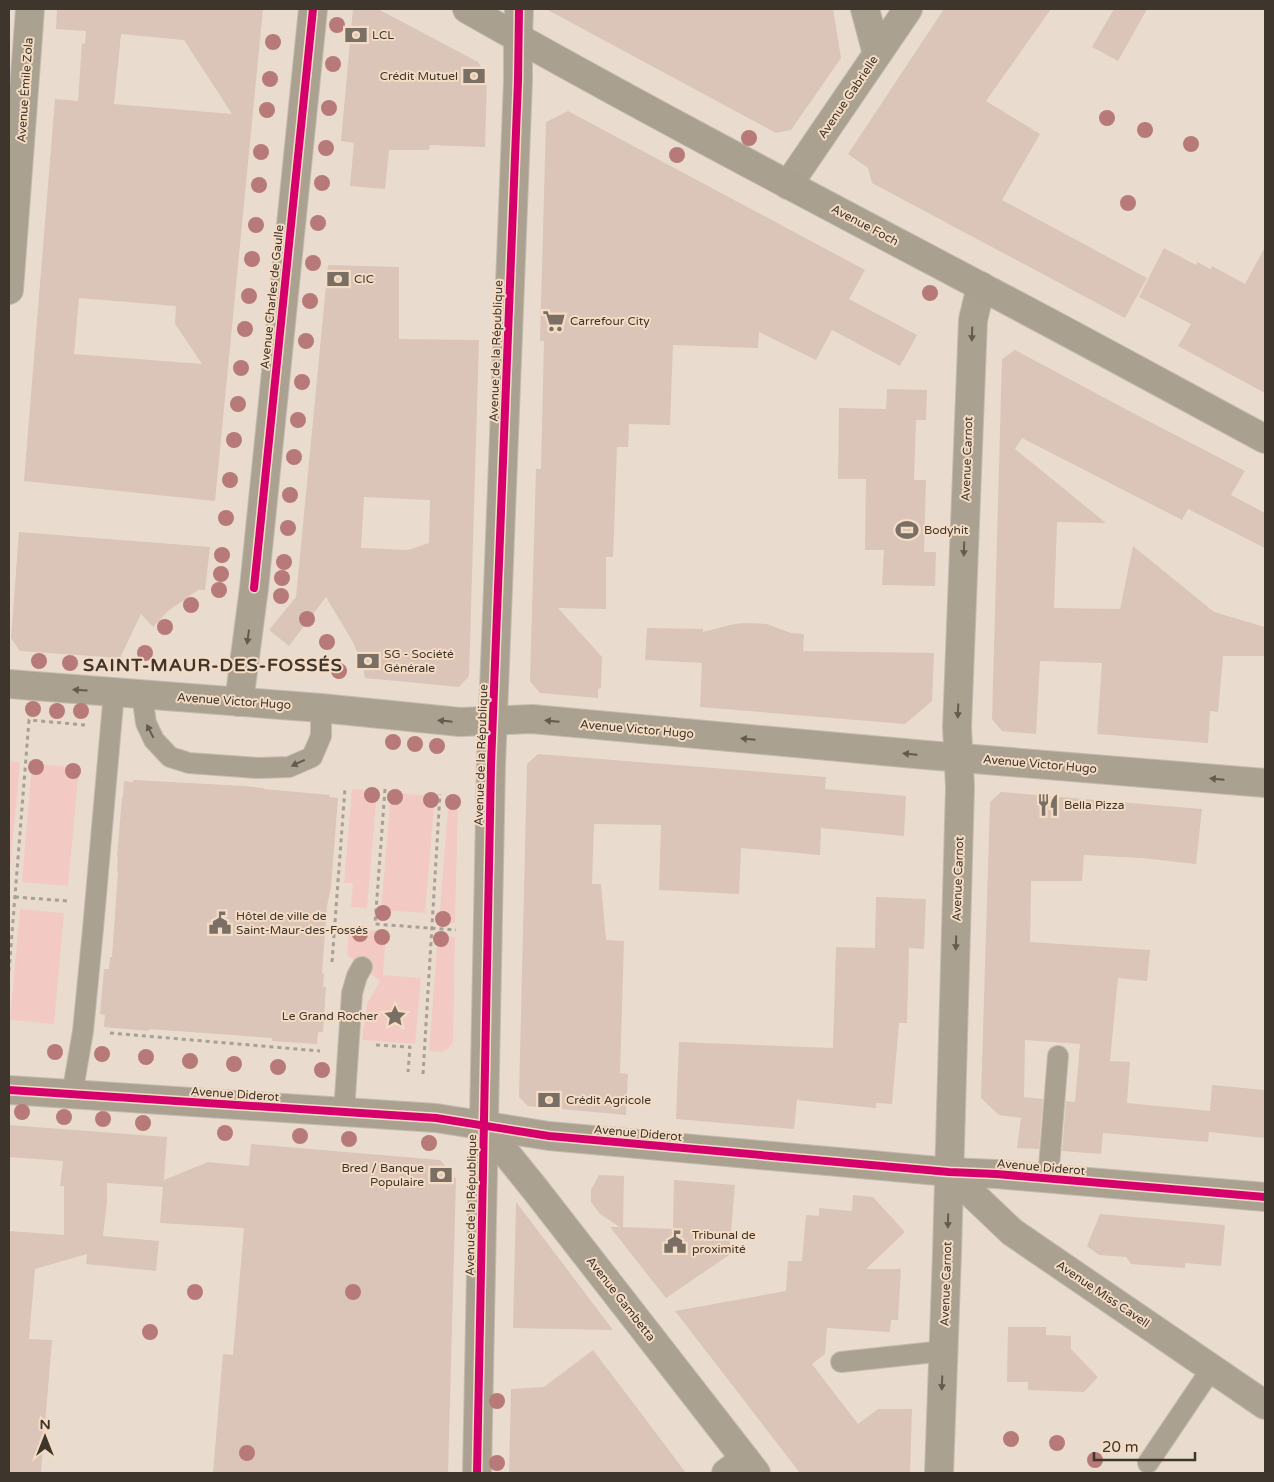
<svg xmlns="http://www.w3.org/2000/svg" width="1274" height="1482" viewBox="0 0 1274 1482" font-family="'Varela Round',sans-serif">
<style>
.green{fill:#f2cac3}
.building{fill:#dac5b8;fill-rule:evenodd}
.lines{fill:none;stroke-linecap:round;stroke-linejoin:round}
.service-casing{stroke:#c4bbb1;stroke-width:22}
.minor-casing{stroke:#c4bbb1;stroke-width:30}
.tertiary-casing{stroke:#c4bbb1;stroke-width:30}
.secondary-casing{stroke:#c4bbb1;stroke-width:30}
.path{stroke:#a8a093;stroke-width:3;stroke-dasharray:4 4;stroke-linecap:butt}
.service{stroke:#aba191;stroke-width:20}
.minor{stroke:#aba191;stroke-width:28}
.tertiary{stroke:#aba191;stroke-width:28}
.secondary{stroke:#aaa08f;stroke-width:28}
.cycleway-casing{stroke:#f4dcc4;stroke-width:11}
.cycleway{stroke:#d6006c;stroke-width:8}
.tree{fill:#b77a78}
.oneway{fill:#645b4f}
.labels{text-anchor:middle;stroke-width:4;stroke-linejoin:round;paint-order:stroke}
.poi-label{font-size:12px;fill:#3e352c;stroke:#f4dcc4;text-anchor:start}
.street-label{font-size:12px;fill:#3e352c;stroke:#f4dcc4}
.district-label{font-size:18px;font-weight:bold;letter-spacing:1px;fill:#3e352c;stroke:#f4dcc4}
</style>
<rect width="100%" height="100%" fill="#e9dccf"/>
<g class="green">
<path d="M 9,761 L 20,762 L 10,869 L 9,869 Z"/>
<path d="M 32,763 L 79,768 L 68,886 L 22,882 Z"/>
<path d="M 352,789 L 377,791 L 367,908 L 351,907 L 353,883 L 344,883 Z"/>
<path d="M 391,793 L 435,796 L 425,913 L 381,910 Z"/>
<path d="M 449,796 L 458,797 L 455,923 L 439,922 Z"/>
<path d="M 20,909 L 64,913 L 54,1024 L 10,1020 Z"/>
<path d="M 349,929 L 386,932 L 383,975 L 421,978 L 415,1044 L 362,1040 L 367,1004 L 380,981 L 347,955 Z"/>
<path d="M 438,936 L 455,937 L 453,1042 C 445,1054 442,1052 429,1051 Z"/>
</g>
<g class="building">
<path d="M 57,9 L 263,9 L 215,501 L 24,481 L 55,99 L 78,101 L 82,43 L 85,44 L 86,31 L 56,29 ZM 121,34 L 184,40 L 232,114 L 114,104 ZM 79,298 L 176,306 L 175,324 L 202,364 L 74,354 Z"/>
<path d="M 353,9 L 378,9 L 478,62 L 487,77 L 485,147 L 430,145 L 429,150 L 389,150 L 385,189 L 350,186 L 354,143 L 341,141 Z"/>
<path d="M 546,9 L 833,9 L 841,58 L 791,130 L 776,133 Z"/>
<path d="M 944,9 L 1051,9 L 986,101 L 1040,134 L 1002,200 L 1147,278 L 1125,318 L 872,183 L 868,168 L 848,154 Z"/>
<path d="M 1114,9 L 1147,9 L 1118,61 L 1092,47 Z"/>
<path d="M 568,111 L 865,270 L 849,299 L 917,335 L 900,366 L 832,330 L 816,360 L 759,332 L 758,348 L 673,345 L 670,425 L 629,424 L 628,447 L 617,447 L 613,557 L 606,557 L 606,609 L 558,608 L 602,657 L 601,688 L 598,689 L 598,698 L 540,693 L 530,681 L 536,469 L 541,469 L 544,341 L 540,341 L 546,122 Z"/>
<path d="M 1265,247 L 1265,393 L 1178,346 L 1191,324 L 1139,297 L 1164,248 L 1196,265 L 1198,262 L 1210,269 L 1212,266 L 1245,284 Z"/>
<path d="M 328,265 L 399,267 L 399,339 L 479,340 L 469,676 L 459,687 L 365,678 L 362,664 L 353,642 L 326,597 L 289,646 L 269,630 L 296,597 ZM 364,497 L 430,500 L 429,543 L 408,550 L 361,548 Z"/>
<path d="M 1015,350 L 1131,412 L 1245,471 L 1231,495 L 1265,513 L 1265,548 L 1188,509 L 1182,520 L 1022,438 L 1015,449 L 1106,523 L 1057,522 L 1054,608 L 1120,609 L 1133,546 L 1214,612 L 1265,627 L 1265,656 L 1223,656 L 1218,712 L 1210,711 L 1208,743 L 1097,734 L 1102,663 L 1040,661 L 1036,734 L 1002,731 L 992,719 L 1002,359 Z"/>
<path d="M 887,389 L 927,390 L 926,420 L 916,420 L 914,480 L 926,480 L 924,552 L 936,552 L 935,586 L 882,585 L 884,550 L 865,550 L 866,479 L 838,479 L 839,408 L 886,409 Z"/>
<path d="M 19,532 L 210,547 L 205,590 L 198,590 L 168,611 L 153,627 L 141,614 L 120,658 L 20,651 L 11,638 Z"/>
<path d="M 746,623 L 767,624 L 791,633 L 804,634 L 803,651 L 934,653 L 932,701 L 905,724 L 700,707 L 702,663 L 645,660 L 647,628 L 703,629 L 703,632 L 734,624 Z"/>
<path d="M 538,754 L 826,777 L 825,789 L 906,796 L 904,836 L 821,828 L 820,855 L 741,848 L 739,894 L 659,890 L 661,825 L 594,824 L 592,884 L 601,884 L 606,940 L 624,941 L 620,1073 L 628,1074 L 626,1115 L 528,1106 L 519,1097 L 527,764 Z"/>
<path d="M 133,780 L 245,786 L 264,788 L 263,789 L 330,795 L 329,797 L 338,798 L 331,887 L 327,906 L 322,973 L 324,974 L 323,987 L 326,987 L 323,1032 L 318,1032 L 317,1044 L 272,1041 L 272,1038 L 149,1029 L 149,1031 L 104,1027 L 105,1015 L 100,1014 L 104,969 L 109,969 L 110,957 L 112,957 L 118,872 L 117,871 L 118,857 L 117,857 L 122,797 L 123,797 L 124,781 L 133,782 Z"/>
<path d="M 1001,792 L 1202,809 L 1196,864 L 1142,858 L 1084,855 L 1082,881 L 1031,881 L 1030,942 L 1150,950 L 1147,981 L 1118,978 L 1110,1061 L 1130,1062 L 1127,1103 L 1210,1111 L 1212,1085 L 1265,1090 L 1265,1138 L 1209,1132 L 1208,1142 L 1103,1133 L 1101,1154 L 1062,1151 L 1066,1101 L 1075,1102 L 1080,1044 L 1025,1040 L 1024,1097 L 1043,1099 L 1039,1149 L 1017,1148 L 1021,1118 L 999,1115 L 981,1098 L 990,802 Z"/>
<path d="M 876,897 L 926,899 L 924,949 L 909,948 L 907,1023 L 899,1023 L 892,1104 L 876,1103 L 876,1108 L 797,1100 L 794,1129 L 676,1119 L 679,1042 L 833,1048 L 836,947 L 875,948 Z"/>
<path d="M 9,1125 L 167,1137 L 164,1180 L 208,1162 L 249,1166 L 251,1144 L 440,1160 L 456,1179 L 448,1473 L 213,1473 L 223,1354 L 233,1355 L 244,1228 L 160,1223 L 163,1187 L 107,1183 L 107,1202 L 103,1236 L 159,1241 L 156,1271 L 86,1264 L 87,1254 L 35,1269 L 29,1339 L 52,1340 L 41,1473 L 9,1473 L 9,1231 L 64,1235 L 64,1186 L 60,1186 L 63,1161 L 9,1157 Z"/>
<path d="M 599,1175 L 624,1176 L 623,1227 L 673,1229 L 674,1180 L 735,1185 L 729,1255 L 666,1298 L 610,1227 L 620,1227 L 600,1214 L 591,1202 L 591,1190 Z"/>
<path d="M 853,1195 L 873,1197 L 905,1232 L 866,1269 L 901,1269 L 898,1320 L 891,1320 L 890,1332 L 827,1328 L 825,1354 L 812,1364 L 858,1424 L 878,1409 L 912,1409 L 910,1473 L 800,1473 L 675,1311 L 786,1291 L 788,1261 L 802,1261 L 806,1215 L 819,1216 L 819,1208 L 852,1211 Z"/>
<path d="M 516,1202 L 557,1256 L 613,1330 L 513,1328 Z"/>
<path d="M 1100,1214 L 1225,1225 L 1221,1266 L 1185,1263 L 1185,1268 L 1131,1264 L 1126,1257 L 1099,1255 L 1087,1246 Z"/>
<path d="M 1008,1327 L 1046,1327 L 1046,1335 L 1071,1336 L 1071,1349 L 1098,1377 L 1084,1392 L 1028,1390 L 1028,1382 L 1007,1382 Z"/>
<path d="M 593,1350 L 634,1404 L 686,1473 L 509,1473 L 511,1389 L 544,1387 Z"/>
</g>
<g class="lines">
<defs>
<g id="service">
<path d="M 142,694 L 146,723 L 154,740 L 170,757 L 189,763 L 258,768 L 289,767 L 312,757 L 321,736 L 321,708"/>
<path d="M 72,1095 L 83,1031 L 93,929 L 114,692"/>
<path d="M 344,1112 L 352,993 L 357,976 L 362,967"/>
<path d="M 1048,1179 L 1058,1056"/>
<path d="M 841,1362 L 944,1351"/>
<path d="M 1148,1463 L 1212,1368"/>
</g>
<g id="minor">
<path d="M 865,9 L 877,54"/>
<path d="M 518,38 L 519,9"/>
<path d="M 788,185 L 908,9"/>
<path d="M 9,1090 L 436,1118 L 549,1136 L 949,1172 L 996,1174 L 1265,1197"/>
<path d="M 949,1172 L 1012,1232 L 1265,1405"/>
<path d="M 726,1473 L 745,1459"/>
</g>
<g id="tertiary">
<path d="M 9,290 L 30,9"/>
<path d="M 9,684 L 321,708 L 460,722 L 532,719 L 926,755 L 1265,783"/>
<path d="M 239,702 L 254,588 L 313,9"/>
<path d="M 484,1126 L 535,1189 L 756,1473"/>
<path d="M 477,1473 L 491,765 L 518,81 L 518,38"/>
<path d="M 939,1473 L 947,1253 L 960,787 L 957,727 L 973,320 L 981,286"/>
</g>
<path id="secondary" d="M 467,9 C 636,105 808,195 980,286 C 1076,336 1170,388 1265,439"/>
</defs>
<use href="#service" class="service-casing"/>
<use href="#minor" class="minor-casing"/>
<use href="#tertiary" class="tertiary-casing"/>
<use href="#secondary" class="secondary-casing"/>
<g class="path">
<path d="M 385,789 L 375,924 L 456,930"/>
<path d="M 15,897 L 68,901"/>
<path d="M 332,962 L 345,788"/>
<path d="M 9,971 L 29,720 L 85,725"/>
<path d="M 110,1033 L 320,1051"/>
<path d="M 376,1045 L 410,1047 L 408,1072"/>
<path d="M 423,1074 L 440,794"/>
</g>
<use href="#service" class="service"/>
<use href="#minor" class="minor"/>
<use href="#tertiary" class="tertiary"/>
<use href="#secondary" class="secondary"/>
<defs>
<g id="cycleway">
<path d="M 254,588 L 313,9"/>
<path d="M 9,1090 L 436,1118 L 549,1136 L 949,1172 L 996,1174 L 1265,1197"/>
<path d="M 477,1473 L 491,765 L 518,81 L 519,9"/>
</g>
</defs>
<use href="#cycleway" class="cycleway-casing"/>
<use href="#cycleway" class="cycleway"/>
</g>
<g class="tree">
<circle cx="337" cy="25" r="8"/>
<circle cx="273" cy="42" r="8"/>
<circle cx="333" cy="64" r="8"/>
<circle cx="270" cy="79" r="8"/>
<circle cx="329" cy="108" r="8"/>
<circle cx="267" cy="110" r="8"/>
<circle cx="1107" cy="118" r="8"/>
<circle cx="1145" cy="130" r="8"/>
<circle cx="749" cy="138" r="8"/>
<circle cx="1191" cy="144" r="8"/>
<circle cx="326" cy="148" r="8"/>
<circle cx="261" cy="152" r="8"/>
<circle cx="677" cy="155" r="8"/>
<circle cx="322" cy="183" r="8"/>
<circle cx="259" cy="185" r="8"/>
<circle cx="1128" cy="203" r="8"/>
<circle cx="318" cy="223" r="8"/>
<circle cx="256" cy="225" r="8"/>
<circle cx="252" cy="259" r="8"/>
<circle cx="313" cy="263" r="8"/>
<circle cx="930" cy="293" r="8"/>
<circle cx="249" cy="296" r="8"/>
<circle cx="310" cy="301" r="8"/>
<circle cx="245" cy="329" r="8"/>
<circle cx="306" cy="341" r="8"/>
<circle cx="241" cy="368" r="8"/>
<circle cx="302" cy="382" r="8"/>
<circle cx="238" cy="404" r="8"/>
<circle cx="298" cy="420" r="8"/>
<circle cx="234" cy="440" r="8"/>
<circle cx="294" cy="457" r="8"/>
<circle cx="230" cy="480" r="8"/>
<circle cx="290" cy="495" r="8"/>
<circle cx="226" cy="518" r="8"/>
<circle cx="288" cy="528" r="8"/>
<circle cx="222" cy="555" r="8"/>
<circle cx="284" cy="562" r="8"/>
<circle cx="221" cy="574" r="8"/>
<circle cx="282" cy="578" r="8"/>
<circle cx="219" cy="590" r="8"/>
<circle cx="281" cy="596" r="8"/>
<circle cx="191" cy="605" r="8"/>
<circle cx="307" cy="619" r="8"/>
<circle cx="165" cy="627" r="8"/>
<circle cx="327" cy="642" r="8"/>
<circle cx="145" cy="653" r="8"/>
<circle cx="39" cy="661" r="8"/>
<circle cx="70" cy="663" r="8"/>
<circle cx="339" cy="671" r="8"/>
<circle cx="33" cy="709" r="8"/>
<circle cx="57" cy="711" r="8"/>
<circle cx="81" cy="711" r="8"/>
<circle cx="393" cy="742" r="8"/>
<circle cx="415" cy="744" r="8"/>
<circle cx="437" cy="746" r="8"/>
<circle cx="36" cy="767" r="8"/>
<circle cx="73" cy="771" r="8"/>
<circle cx="372" cy="795" r="8"/>
<circle cx="395" cy="797" r="8"/>
<circle cx="431" cy="800" r="8"/>
<circle cx="453" cy="802" r="8"/>
<circle cx="383" cy="913" r="8"/>
<circle cx="443" cy="919" r="8"/>
<circle cx="360" cy="934" r="8"/>
<circle cx="382" cy="937" r="8"/>
<circle cx="441" cy="939" r="8"/>
<circle cx="55" cy="1052" r="8"/>
<circle cx="102" cy="1054" r="8"/>
<circle cx="146" cy="1057" r="8"/>
<circle cx="190" cy="1061" r="8"/>
<circle cx="234" cy="1064" r="8"/>
<circle cx="278" cy="1067" r="8"/>
<circle cx="322" cy="1070" r="8"/>
<circle cx="22" cy="1112" r="8"/>
<circle cx="64" cy="1117" r="8"/>
<circle cx="103" cy="1119" r="8"/>
<circle cx="143" cy="1123" r="8"/>
<circle cx="225" cy="1133" r="8"/>
<circle cx="300" cy="1136" r="8"/>
<circle cx="349" cy="1139" r="8"/>
<circle cx="429" cy="1143" r="8"/>
<circle cx="195" cy="1292" r="8"/>
<circle cx="353" cy="1292" r="8"/>
<circle cx="150" cy="1332" r="8"/>
<circle cx="497" cy="1401" r="8"/>
<circle cx="1011" cy="1439" r="8"/>
<circle cx="1057" cy="1443" r="8"/>
<circle cx="247" cy="1453" r="8"/>
<circle cx="1095" cy="1460" r="8"/>
<circle cx="497" cy="1463" r="8"/>
</g>
<defs><path id="oneway-solid" d="M-6-.8H1V-3.2L6.5 0L1 3.2V.8H-6Z" transform="scale(1.25)"/></defs>
<g class="oneway">
<use href="#oneway-solid" transform="translate(972 334) rotate(92)"/>
<use href="#oneway-solid" transform="translate(964 549) rotate(92)"/>
<use href="#oneway-solid" transform="translate(248 637) rotate(98)"/>
<use href="#oneway-solid" transform="translate(80 690) rotate(-176)"/>
<use href="#oneway-solid" transform="translate(958 711) rotate(92)"/>
<use href="#oneway-solid" transform="translate(445 721) rotate(-174)"/>
<use href="#oneway-solid" transform="translate(552 721) rotate(-175)"/>
<use href="#oneway-solid" transform="translate(150 731) rotate(-117)"/>
<use href="#oneway-solid" transform="translate(748 739) rotate(-175)"/>
<use href="#oneway-solid" transform="translate(910 754) rotate(-175)"/>
<use href="#oneway-solid" transform="translate(298 763) rotate(155)"/>
<use href="#oneway-solid" transform="translate(1217 779) rotate(-175)"/>
<use href="#oneway-solid" transform="translate(956 943) rotate(92)"/>
<use href="#oneway-solid" transform="translate(948 1221) rotate(91)"/>
<use href="#oneway-solid" transform="translate(942 1383) rotate(92)"/>
</g>
<defs>
<symbol id="bank-bare" viewBox="-9 -9 18 18"><path d="M-6-4H6V4H-6ZM0-2.3a2.3 2.3 0 1 0 0 4.6a2.3 2.3 0 1 0 0-4.6Z" fill="#7a6f65" stroke="#f4dcc4" stroke-width="2.5" paint-order="stroke"/></symbol>
<symbol id="supermarket-bare" viewBox="-9 -9 18 18"><path d="M-6-5.5h2.5l.6 2H6L4.5 2H-2.5L-4.4-4H-6ZM-1.5 3.2a1.3 1.3 0 1 0 .1 0ZM3 3.2a1.3 1.3 0 1 0 .1 0Z" fill="#7a6f65" stroke="#f4dcc4" stroke-width="2.5" paint-order="stroke"/></symbol>
<symbol id="stadium-bare" viewBox="-9 -9 18 18"><path d="M0-5a6.5 5 0 1 0 0 10a6.5 5 0 1 0 0-10ZM-3.5-1.8h7v3.6h-7Z" fill="#7a6f65" stroke="#f4dcc4" stroke-width="2.5" paint-order="stroke"/></symbol>
<symbol id="restaurant-bare" viewBox="-9 -9 18 18"><path d="M-5-6h1v4h1v-4h1v4h1v-4h1v5L-1.5 .5V6h-2V.5L-5-1ZM5-6V6H3V1.5H1.5Q1.5-4 5-6Z" fill="#7a6f65" stroke="#f4dcc4" stroke-width="2.5" paint-order="stroke"/></symbol>
<symbol id="civic-bare" viewBox="-9 -9 18 18"><path d="M-.6-6.5H3V-4.5H.6V-3L4-1V1h2V6H-6V1h2V-1L-.6-3ZM-1.2 2.5V6h2.4V2.5Z" fill="#7a6f65" stroke="#f4dcc4" stroke-width="2.5" paint-order="stroke"/></symbol>
<symbol id="sight-bare" viewBox="-9 -9 18 18"><path d="M0-6L1.8-2.2L6-1.7L2.9 1.2L3.7 5.4L0 3.3L-3.7 5.4L-2.9 1.2L-6-1.7L-1.8-2.2Z" fill="#7a6f65" stroke="#f4dcc4" stroke-width="2.5" paint-order="stroke"/></symbol>
</defs>
<g fill-rule="evenodd">
<use href="#bank-bare" x="340" y="19" width="32" height="32"/>
<use href="#bank-bare" x="458" y="60" width="32" height="32"/>
<use href="#bank-bare" x="322" y="263" width="32" height="32"/>
<use href="#supermarket-bare" x="538" y="305" width="32" height="32"/>
<use href="#stadium-bare" x="891" y="514" width="32" height="32"/>
<use href="#bank-bare" x="352" y="645" width="32" height="32"/>
<use href="#restaurant-bare" x="1032" y="789" width="32" height="32"/>
<use href="#civic-bare" x="204" y="907" width="32" height="32"/>
<use href="#sight-bare" x="379" y="1000" width="32" height="32"/>
<use href="#bank-bare" x="533" y="1084" width="32" height="32"/>
<use href="#bank-bare" x="425" y="1159" width="32" height="32"/>
<use href="#civic-bare" x="659" y="1226" width="32" height="32"/>
</g>
<g class="labels">
<g class="poi-label">
<text x="372" y="39">LCL</text>
<text x="458" y="80" text-anchor="end">Crédit Mutuel</text>
<text x="354" y="283">CIC</text>
<text x="570" y="325">Carrefour City</text>
<text x="924" y="534">Bodyhit</text>
<text x="384" y="658">SG - Société<tspan x="384" dy="14">Générale</tspan></text>
<text x="1064" y="809">Bella Pizza</text>
<text x="236" y="920">Hôtel de ville de<tspan x="236" dy="14">Saint-Maur-des-Fossés</tspan></text>
<text x="378" y="1020" text-anchor="end">Le Grand Rocher</text>
<text x="566" y="1104">Crédit Agricole</text>
<text x="424" y="1172" text-anchor="end">Bred / Banque<tspan x="424" dy="14">Populaire</tspan></text>
<text x="692" y="1239">Tribunal de<tspan x="692" dy="14">proximité</tspan></text>
</g>
<g class="street-label">
<text transform="translate(25 90) rotate(-86)" y="4">Avenue Émile Zola</text>
<text transform="translate(848 97) rotate(-56)" y="4">Avenue Gabrielle</text>
<text transform="translate(865 225) rotate(28)" y="4">Avenue Foch</text>
<text transform="translate(272 297) rotate(-84)" y="4">Avenue Charles de Gaulle</text>
<text transform="translate(496 351) rotate(-88)" y="4">Avenue de la République</text>
<text transform="translate(967 459) rotate(-88)" y="4">Avenue Carnot</text>
<text transform="translate(234 701) rotate(4)" y="4">Avenue Victor Hugo</text>
<text transform="translate(637 729) rotate(5)" y="4">Avenue Victor Hugo</text>
<text transform="translate(481 755) rotate(-88)" y="4">Avenue de la République</text>
<text transform="translate(1040 764) rotate(5)" y="4">Avenue Victor Hugo</text>
<text transform="translate(958 879) rotate(-88)" y="4">Avenue Carnot</text>
<text transform="translate(235 1094) rotate(4)" y="4">Avenue Diderot</text>
<text transform="translate(638 1133) rotate(5)" y="4">Avenue Diderot</text>
<text transform="translate(1041 1167) rotate(5)" y="4">Avenue Diderot</text>
<text transform="translate(471 1205) rotate(-89)" y="4">Avenue de la République</text>
<text transform="translate(946 1284) rotate(-88)" y="4">Avenue Carnot</text>
<text transform="translate(1103 1294) rotate(34)" y="4">Avenue Miss Cavell</text>
<text transform="translate(621 1299) rotate(52)" y="4">Avenue Gambetta</text>
</g>
<g class="district-label">
<text x="213" y="671">SAINT-MAUR-DES-FOSSÉS</text>
</g>
</g>
<rect width="1274" height="1482" fill="none" stroke="#3e352c" stroke-width="20"/>
<g transform="translate(45 1437)" stroke="#f4dcc4" stroke-width="4" paint-order="stroke">
<path d="M0-4L9 19L0 12L-9 19Z" fill="#3e352c"/>
<text y="-8" font-size="14" font-weight="bold" text-anchor="middle" fill="#3e352c">N</text>
</g>
<path d="M1094 1452v8h101v-8" fill="none" stroke="#3e352c" stroke-width="2.5"/>
<text x="1102" y="1452" font-size="15" fill="#3e352c" stroke="#f4dcc4" stroke-width="4" paint-order="stroke">20 m</text>
</svg>
